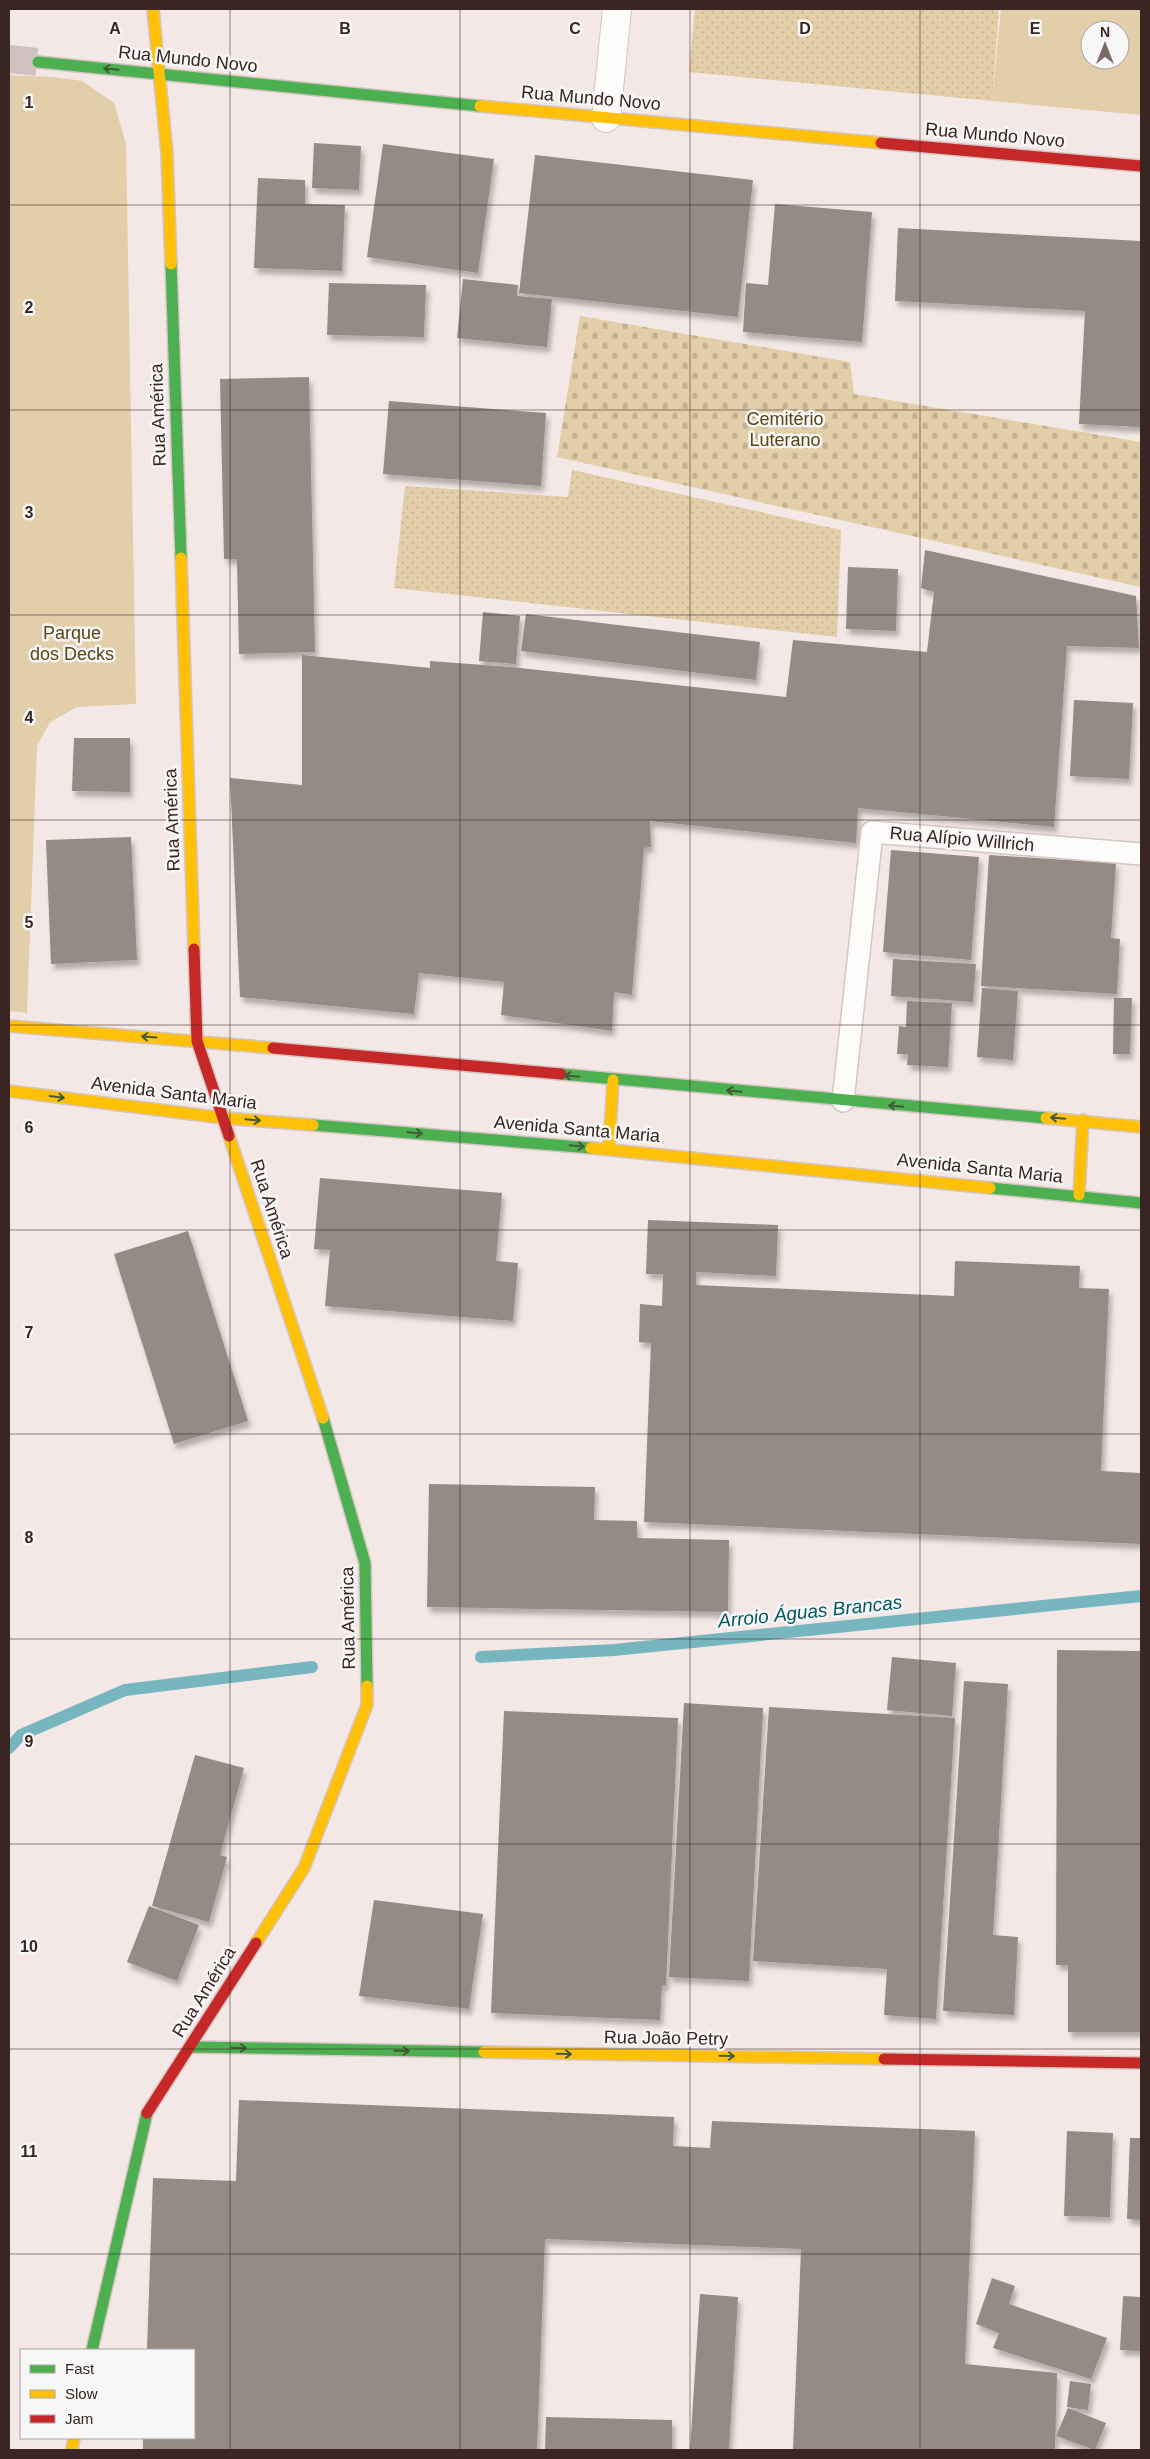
<svg xmlns="http://www.w3.org/2000/svg" width="1150" height="2459" viewBox="0 0 1150 2459" font-family="Arial,sans-serif">
<style>
.grass{fill:url(#grass-dots)}
.cemetery{fill:url(#cemetery-stones)}
.green{fill:#e2cea9;fill-rule:evenodd}
.lines{fill:none;stroke-linecap:round;stroke-linejoin:round}
.stream{stroke:#78b6bf;stroke-width:12}
.building{fill:#968a85;filter:url(#shadow)}
.secondary-tunnel{stroke:#cfc1bf;stroke-width:28;stroke-dasharray:28 14;stroke-linecap:butt}
.lane-casing{stroke:#d5c5c3;stroke-width:24}
.street-casing{stroke:#d5c5c3;stroke-width:30}
.fast-casing{stroke:#d5c5c3;stroke-width:14}
.slow-casing{stroke:#d5c5c3;stroke-width:14}
.jam-casing{stroke:#d5c5c3;stroke-width:14}
.lane{stroke:#fdfcfb;stroke-width:21}
.street{stroke:#fdfcfb;stroke-width:28}
.fast{stroke:#4caf50;stroke-width:11}
.slow{stroke:#ffc107;stroke-width:11}
.jam{stroke:#c62828;stroke-width:11}
.oneway{stroke:#415c34}
.grid{fill:none;stroke:#392522;stroke-width:1;stroke-opacity:0.55}
.labels{text-anchor:middle;stroke-width:5;stroke-linejoin:round;paint-order:stroke}
.street-label{font-size:18px;fill:#392522;stroke:#f7f7f7}
.park-label{font-size:18px;fill:#584511;stroke:#f7f7f7}
.water-label{font-size:19px;font-style:italic;fill:#035962;stroke:#f7f7f7}
.grid-label{font-size:16px;text-anchor:middle;font-weight:bold;fill:#392522;stroke:#f7f7f7;stroke-width:5;stroke-linejoin:round;paint-order:stroke}
</style>
<defs>
<pattern id="grass-dots" width="8" height="8" patternUnits="userSpaceOnUse" patternTransform="scale(1.25)"><rect width="8" height="8" fill="#e2cea9"/><path d="M2 2h.1M6 6h.1" fill="none" stroke="#c3b191" stroke-width="1.8" stroke-linecap="round"/></pattern>
<pattern id="cemetery-stones" width="16" height="16" patternUnits="userSpaceOnUse" patternTransform="scale(1.25)"><rect width="16" height="16" fill="#e2cea9"/><path d="M2 7V4a2 2 0 0 1 4 0v3zM10 15v-3a2 2 0 0 1 4 0v3z" fill="#c3b191"/></pattern>
<filter id="shadow"><feDropShadow dx="3" dy="5.5" stdDeviation="2.5" flood-color="#0004"/></filter>
</defs>
<rect width="100%" height="100%" fill="#f4e8e6"/>
<g class="grass">
<path d="M 695,9 L 999,9 L 992,101 L 689,72 Z"/>
<path d="M 572,470 L 841,530 L 837,637 L 394,588 L 405,486 L 568,497 Z"/>
</g>
<path class="cemetery" d="M 580,316 L 850,362 L 854,394 L 1141,442 L 1141,587 L 557,457 Z"/>
<g class="green">
<path d="M 1001,9 L 1141,9 L 1141,115 L 992,101 ZM 1090,30 L 1120,30 L 1120,60 L 1090,60 Z"/>
<path d="M 9,75 L 52,77 L 82,81 L 114,103 L 126,144 L 136,704 L 77,707 L 50,722 L 37,746 L 27,1013 L 9,1011 Z"/>
</g>
<g class="lines">
<g class="stream">
<path d="M 481,1657 L 614,1650 L 1141,1596"/>
<path d="M 9,1748 L 21,1735 L 125,1690 L 312,1667"/>
</g>
</g>
<g class="building">
<path d="M 314,143 L 361,146 L 359,190 L 312,188 Z"/>
<path d="M 383,144 L 494,159 L 478,273 L 367,257 Z"/>
<path d="M 535,155 L 753,180 L 738,317 L 519,293 Z"/>
<path d="M 258,178 L 305,180 L 305,204 L 345,205 L 342,271 L 254,268 Z"/>
<path d="M 775,204 L 872,212 L 862,342 L 743,332 L 746,283 L 768,285 Z"/>
<path d="M 898,228 L 1141,241 L 1141,427 L 1079,424 L 1085,311 L 895,301 Z"/>
<path d="M 463,279 L 518,285 L 517,296 L 552,299 L 547,347 L 457,338 Z"/>
<path d="M 329,283 L 426,285 L 424,337 L 327,335 Z"/>
<path d="M 309,377 L 315,652 L 239,654 L 237,559 L 224,559 L 220,379 Z"/>
<path d="M 389,401 L 546,413 L 541,486 L 383,474 Z"/>
<path d="M 925,550 L 1136,596 L 1139,648 L 1067,646 L 1054,827 L 858,808 L 856,843 L 650,821 L 651,847 L 644,848 L 632,995 L 614,992 L 612,1031 L 501,1015 L 504,982 L 419,973 L 414,1014 L 240,997 L 230,778 L 302,785 L 302,655 L 430,668 L 430,661 L 511,667 L 786,697 L 793,640 L 927,652 L 934,592 L 921,588 Z"/>
<path d="M 848,567 L 898,569 L 896,631 L 846,629 Z"/>
<path d="M 483,612 L 520,616 L 516,664 L 479,661 Z"/>
<path d="M 526,614 L 760,642 L 756,680 L 521,651 Z"/>
<path d="M 1074,700 L 1133,703 L 1129,779 L 1070,776 Z"/>
<path d="M 74,738 L 130,738 L 130,792 L 72,791 Z"/>
<path d="M 131,837 L 137,960 L 51,964 L 46,840 Z"/>
<path d="M 891,850 L 979,857 L 971,960 L 883,952 Z"/>
<path d="M 989,855 L 1116,863 L 1111,938 L 1120,939 L 1117,994 L 981,986 Z"/>
<path d="M 893,959 L 976,964 L 973,1002 L 891,996 Z"/>
<path d="M 982,988 L 1018,991 L 1013,1060 L 977,1057 Z"/>
<path d="M 1114,998 L 1132,998 L 1130,1054 L 1113,1054 Z"/>
<path d="M 907,1001 L 952,1003 L 948,1067 L 907,1065 L 908,1054 L 897,1054 L 899,1026 L 906,1027 Z"/>
<path d="M 320,1178 L 502,1193 L 496,1261 L 518,1263 L 513,1321 L 325,1306 L 330,1250 L 314,1249 Z"/>
<path d="M 648,1220 L 778,1225 L 776,1276 L 696,1272 L 696,1285 L 954,1296 L 955,1261 L 1080,1266 L 1079,1288 L 1109,1289 L 1101,1471 L 1141,1473 L 1141,1544 L 644,1522 L 651,1343 L 639,1342 L 640,1304 L 662,1306 L 663,1274 L 646,1274 Z"/>
<path d="M 188,1231 L 248,1421 L 174,1444 L 114,1254 Z"/>
<path d="M 429,1484 L 595,1487 L 594,1520 L 637,1521 L 637,1538 L 729,1540 L 728,1612 L 427,1607 Z"/>
<path d="M 1057,1650 L 1141,1651 L 1141,2032 L 1068,2032 L 1068,1965 L 1056,1965 Z"/>
<path d="M 892,1657 L 956,1663 L 952,1716 L 887,1710 Z"/>
<path d="M 964,1681 L 1008,1684 L 993,1935 L 1018,1937 L 1014,2015 L 943,2011 Z"/>
<path d="M 684,1703 L 763,1708 L 749,1981 L 669,1977 Z"/>
<path d="M 769,1707 L 955,1718 L 936,2019 L 884,2015 L 887,1969 L 753,1961 Z"/>
<path d="M 504,1711 L 678,1718 L 666,1985 L 662,1985 L 660,2020 L 491,2013 Z"/>
<path d="M 195,1755 L 244,1768 L 220,1855 L 227,1857 L 209,1922 L 152,1906 Z"/>
<path d="M 374,1900 L 483,1914 L 469,2009 L 359,1996 Z"/>
<path d="M 149,1906 L 199,1925 L 177,1981 L 127,1962 Z"/>
<path d="M 239,2100 L 674,2117 L 673,2146 L 710,2148 L 712,2121 L 975,2131 L 965,2364 L 1057,2373 L 1055,2450 L 793,2450 L 801,2249 L 545,2239 L 537,2450 L 143,2450 L 143,2438 L 194,2438 L 194,2350 L 147,2350 L 153,2178 L 236,2181 Z"/>
<path d="M 1067,2131 L 1113,2133 L 1110,2217 L 1064,2216 Z"/>
<path d="M 1130,2138 L 1141,2138 L 1141,2220 L 1127,2219 Z"/>
<path d="M 992,2278 L 1015,2286 L 1009,2304 L 1107,2338 L 1091,2379 L 993,2348 L 999,2333 L 976,2324 Z"/>
<path d="M 700,2294 L 738,2297 L 729,2450 L 690,2450 Z"/>
<path d="M 1123,2296 L 1141,2297 L 1141,2351 L 1120,2350 Z"/>
<path d="M 1070,2381 L 1091,2384 L 1088,2410 L 1067,2407 Z"/>
<path d="M 1068,2408 L 1106,2423 L 1095,2450 L 1056,2436 Z"/>
<path d="M 546,2417 L 672,2420 L 672,2450 L 545,2450 Z"/>
</g>
<g class="lines">
<path class="secondary-tunnel" d="M 9,59 L 38,62"/>
<defs>
<path id="lane" d="M 843,1101 L 872,832 L 1141,854"/>
<path id="street" d="M 606,118 L 617,9"/>
<g id="fast">
<path d="M 38,62 L 480,106"/>
<path d="M 171,264 L 181,558"/>
<path d="M 561,1074 L 1046,1118"/>
<path d="M 313,1125 L 591,1148"/>
<path d="M 990,1188 L 1141,1203"/>
<path d="M 323,1418 L 365,1563 L 367,1686"/>
<path d="M 190,2047 L 484,2052"/>
<path d="M 92,2350 L 147,2113"/>
</g>
<g id="slow">
<path d="M 153,9 L 167,154 L 171,264"/>
<path d="M 480,106 L 881,143"/>
<path d="M 181,558 L 194,949"/>
<path d="M 9,1026 L 273,1048"/>
<path d="M 9,1091 L 223,1118 L 313,1125"/>
<path d="M 1046,1118 L 1141,1127"/>
<path d="M 229,1136 L 323,1418"/>
<path d="M 591,1148 L 990,1188"/>
<path d="M 609,1149 L 613,1080"/>
<path d="M 1079,1195 L 1083,1120"/>
<path d="M 256,1943 L 304,1868 L 367,1705 L 367,1686"/>
<path d="M 484,2052 L 884,2059"/>
<path d="M 72,2450 L 74,2438"/>
</g>
<g id="jam">
<path d="M 881,143 L 1141,166"/>
<path d="M 194,949 L 197,1041 L 229,1136"/>
<path d="M 273,1048 L 561,1074"/>
<path d="M 884,2059 L 1141,2063"/>
<path d="M 147,2113 L 256,1943"/>
</g>
</defs>
<use href="#lane" class="lane-casing"/>
<use href="#street" class="street-casing"/>
<use href="#fast" class="fast-casing"/>
<use href="#slow" class="slow-casing"/>
<use href="#jam" class="jam-casing"/>
<use href="#lane" class="lane"/>
<use href="#street" class="street"/>
<use href="#fast" class="fast"/>
<use href="#slow" class="slow"/>
<use href="#jam" class="jam"/>
</g>
<defs><path id="oneway-shaft" d="M-6 0H5M1.5-3L5.5 0L1.5 3" fill="none" stroke-width="1.6" stroke-linecap="round" stroke-linejoin="round" transform="scale(1.25)"/></defs>
<g class="oneway">
<use href="#oneway-shaft" transform="translate(111 69) rotate(-174)"/>
<use href="#oneway-shaft" transform="translate(149 1037) rotate(-176)"/>
<use href="#oneway-shaft" transform="translate(572 1076) rotate(-175)"/>
<use href="#oneway-shaft" transform="translate(734 1091) rotate(-175)"/>
<use href="#oneway-shaft" transform="translate(57 1097) rotate(7)"/>
<use href="#oneway-shaft" transform="translate(896 1106) rotate(-175)"/>
<use href="#oneway-shaft" transform="translate(1058 1118) rotate(-175)"/>
<use href="#oneway-shaft" transform="translate(253 1120) rotate(5)"/>
<use href="#oneway-shaft" transform="translate(415 1133) rotate(5)"/>
<use href="#oneway-shaft" transform="translate(577 1146) rotate(5)"/>
<use href="#oneway-shaft" transform="translate(239 2048) rotate(1)"/>
<use href="#oneway-shaft" transform="translate(402 2051) rotate(1)"/>
<use href="#oneway-shaft" transform="translate(564 2054) rotate(1)"/>
<use href="#oneway-shaft" transform="translate(727 2056) rotate(1)"/>
</g>
<path class="grid" d="M 230,9 L 230,2450M 460,9 L 460,2450M 690,9 L 690,2450M 920,9 L 920,2450M 9,205 L 1141,205M 9,410 L 1141,410M 9,615 L 1141,615M 9,820 L 1141,820M 9,1025 L 1141,1025M 9,1230 L 1141,1230M 9,1434 L 1141,1434M 9,1639 L 1141,1639M 9,1844 L 1141,1844M 9,2049 L 1141,2049M 9,2254 L 1141,2254"/>
<g class="labels">
<g class="street-label">
<text transform="translate(188 59) rotate(6)" y="6">Rua Mundo Novo</text>
<text transform="translate(591 98) rotate(5)" y="6">Rua Mundo Novo</text>
<text transform="translate(995 135) rotate(5)" y="6">Rua Mundo Novo</text>
<text transform="translate(158 415) rotate(-92)" y="6">Rua América</text>
<text transform="translate(172 820) rotate(-92)" y="6">Rua América</text>
<text transform="translate(962 839) rotate(5)" y="6">Rua Alípio Willrich</text>
<text transform="translate(174 1093) rotate(7)" y="6">Avenida Santa Maria</text>
<text transform="translate(577 1129) rotate(5)" y="6">Avenida Santa Maria</text>
<text transform="translate(980 1168) rotate(6)" y="6">Avenida Santa Maria</text>
<text transform="translate(272 1209) rotate(72)" y="6">Rua América</text>
<text transform="translate(348 1618) rotate(-91)" y="6">Rua América</text>
<text transform="translate(204 1992) rotate(-58)" y="6">Rua América</text>
<text transform="translate(666 2038) rotate(1)" y="6">Rua João Petry</text>
</g>
<g class="park-label">
<text x="785" y="425">Cemitério<tspan x="785" dy="21">Luterano</tspan></text>
<text x="72" y="639">Parque<tspan x="72" dy="21">dos Decks</tspan></text>
</g>
<g class="water-label">
<text transform="translate(810 1611) rotate(-6)" y="7">Arroio Águas Brancas</text>
</g>
</g>
<g class="grid-label">
<text x="115" y="34">A</text>
<text x="345" y="34">B</text>
<text x="575" y="34">C</text>
<text x="805" y="34">D</text>
<text x="1035" y="34">E</text>
<text x="29" y="108">1</text>
<text x="29" y="313">2</text>
<text x="29" y="518">3</text>
<text x="29" y="723">4</text>
<text x="29" y="928">5</text>
<text x="29" y="1133">6</text>
<text x="29" y="1338">7</text>
<text x="29" y="1543">8</text>
<text x="29" y="1747">9</text>
<text x="29" y="1952">10</text>
<text x="29" y="2157">11</text>
</g>
<rect width="1150" height="2459" fill="none" stroke="#392522" stroke-width="20"/>
<rect x="20" y="2349" width="175" height="90" fill="#f7f7f7" stroke="#aba3a2"/>
<rect x="30" y="2365" width="25" height="8" fill="#4caf50" stroke="#aba3a2"/>
<text x="65" y="2374" font-size="15" fill="#392522">Fast</text>
<rect x="30" y="2390" width="25" height="8" fill="#ffc107" stroke="#aba3a2"/>
<text x="65" y="2399" font-size="15" fill="#392522">Slow</text>
<rect x="30" y="2415" width="25" height="8" fill="#c62828" stroke="#aba3a2"/>
<text x="65" y="2424" font-size="15" fill="#392522">Jam</text>
<g transform="translate(1105 45)"><circle r="24" fill="#f7f7f7" stroke="#aba3a2"/>
<path d="M0-4L9 19L0 12L-9 19Z" fill="#7a6967"/>
<text y="-8" font-size="14" font-weight="bold" text-anchor="middle" fill="#392522">N</text>
</g>
</svg>
